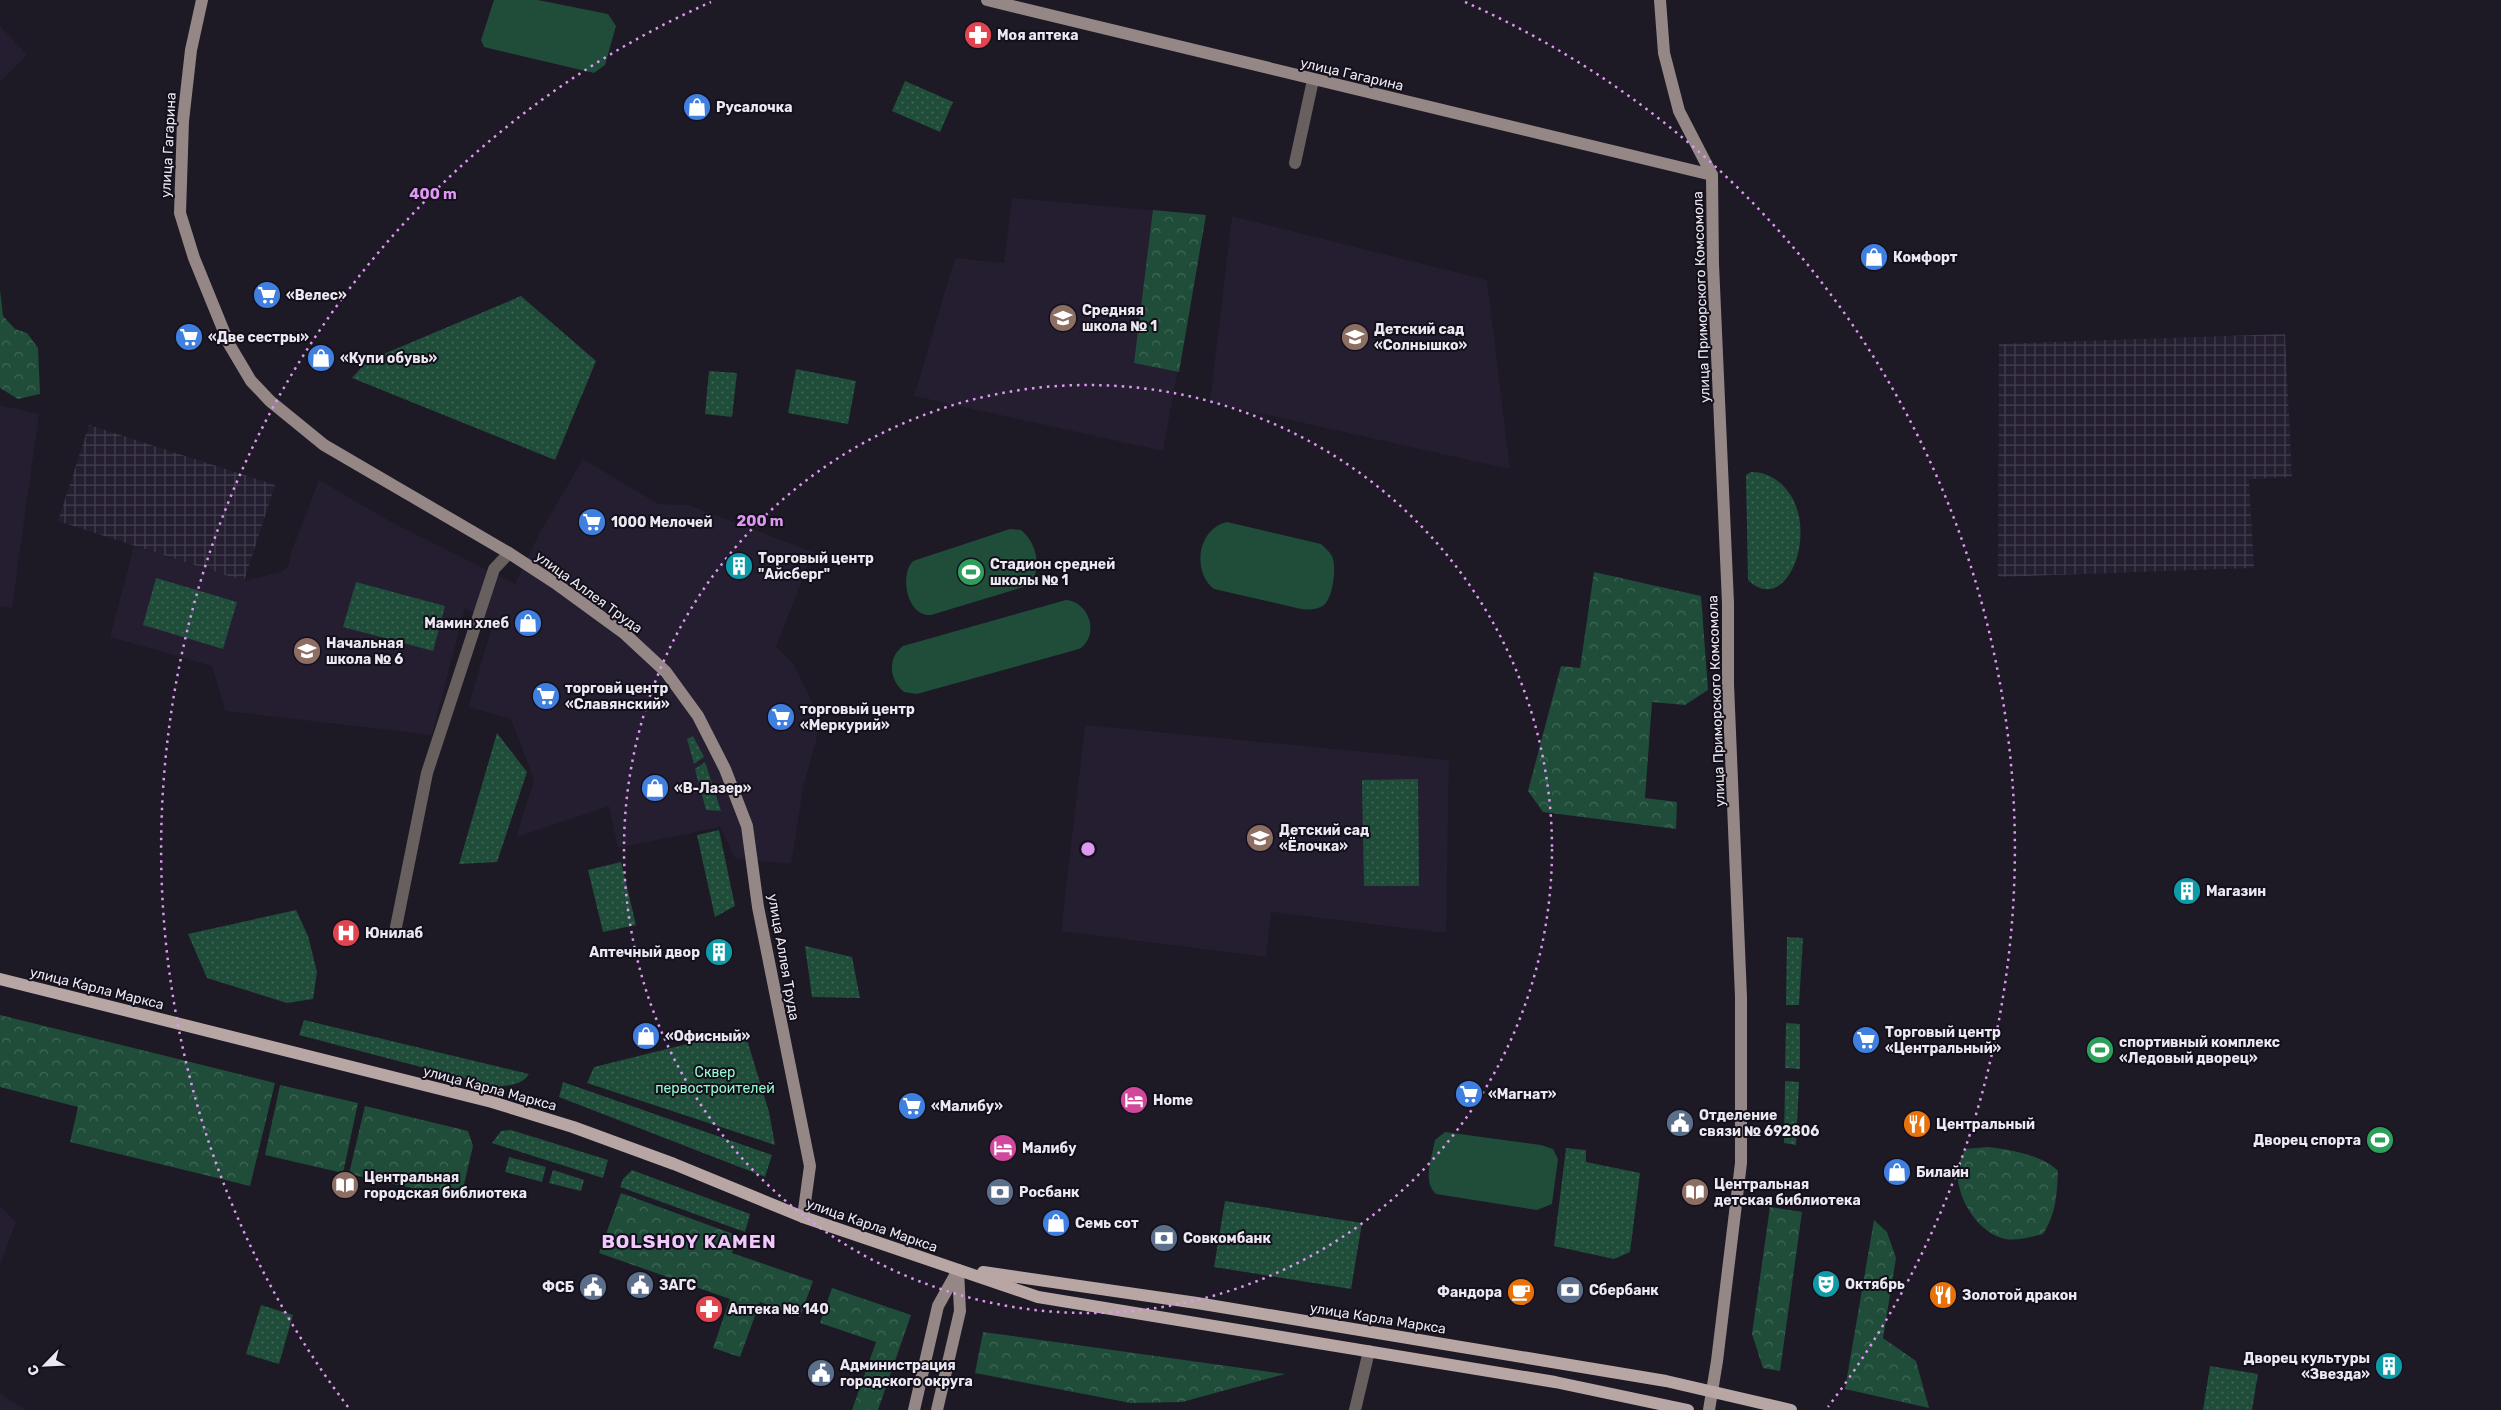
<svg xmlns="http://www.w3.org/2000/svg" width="2501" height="1410" viewBox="0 0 2501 1410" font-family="Rubik,sans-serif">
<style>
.built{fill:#241e30}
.industrial{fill:url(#industrial-grid)}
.grass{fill:url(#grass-dots)}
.forest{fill:url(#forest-crowns)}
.pitch{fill:#1f4d3a}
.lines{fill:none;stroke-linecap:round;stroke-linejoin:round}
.street{stroke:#68605f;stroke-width:12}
.secondary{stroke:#948786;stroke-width:12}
.primary{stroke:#b7a6a4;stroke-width:12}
.ring{fill:none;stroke:#de98f2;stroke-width:2.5;stroke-dasharray:2.5 5}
.labels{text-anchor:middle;stroke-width:4;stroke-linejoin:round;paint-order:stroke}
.poi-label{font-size:14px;font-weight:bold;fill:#ebe8f1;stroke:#14101b;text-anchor:start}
.street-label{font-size:14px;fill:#ebe8f1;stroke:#14101b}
.park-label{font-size:14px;fill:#96f9ce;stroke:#14101b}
.district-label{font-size:19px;font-weight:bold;letter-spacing:1px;fill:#f0c8fb;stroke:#14101b}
.centre{fill:#de98f2;stroke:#14101b;stroke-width:2.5}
.ring-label{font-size:15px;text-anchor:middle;font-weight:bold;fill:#de98f2;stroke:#14101b;stroke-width:4;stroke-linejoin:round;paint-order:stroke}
</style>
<defs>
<pattern id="industrial-grid" width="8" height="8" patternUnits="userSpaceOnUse" patternTransform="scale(1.25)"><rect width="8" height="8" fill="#241e30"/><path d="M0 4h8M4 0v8" fill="none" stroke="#443f4e"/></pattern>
<pattern id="grass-dots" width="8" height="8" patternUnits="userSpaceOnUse" patternTransform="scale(1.25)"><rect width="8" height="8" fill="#1f4d3a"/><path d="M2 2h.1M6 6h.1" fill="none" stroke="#406757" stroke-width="1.8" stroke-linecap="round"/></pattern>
<pattern id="forest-crowns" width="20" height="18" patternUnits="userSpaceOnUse" patternTransform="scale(1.25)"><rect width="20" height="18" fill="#1f4d3a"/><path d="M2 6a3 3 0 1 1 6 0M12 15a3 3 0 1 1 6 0" fill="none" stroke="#406757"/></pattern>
</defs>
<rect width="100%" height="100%" fill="#1d1925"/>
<g class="built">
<path d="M 0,26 L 27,55 L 0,82 Z"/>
<path d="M 1012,198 L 1206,215 L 1163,451 L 914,396 L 955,258 L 1004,263 Z"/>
<path d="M 1232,216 L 1487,280 L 1510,469 L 1210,402 Z"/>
<path d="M 0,405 L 39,414 L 12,608 L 0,606 Z"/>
<path d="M 583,459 L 658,504 L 689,505 L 813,552 L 776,647 L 794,665 L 818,714 L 817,737 L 804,784 L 791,864 L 735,858 L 720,827 L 618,848 L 609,806 L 516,837 L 534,780 L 511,719 L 468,707 L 493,623 L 465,608 L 432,735 L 225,711 L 212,666 L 110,637 L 134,546 L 244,581 L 281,572 L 288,566 L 292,550 L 319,480 L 393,523 L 515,584 L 539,534 Z"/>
<path d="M 1085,725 L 1449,760 L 1446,933 L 1271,912 L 1266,957 L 1061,931 Z"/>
<path d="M 0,1206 L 16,1222 L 0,1266 Z"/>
<path d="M 0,1393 L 26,1410 L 0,1410 Z"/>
</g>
<g class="industrial">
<path d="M 2285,334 L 2292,477 L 2249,479 L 2254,568 L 1998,577 L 1999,344 Z"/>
<path d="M 89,425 L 275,485 L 244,581 L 58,521 Z"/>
</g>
<g class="grass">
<path d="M 905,81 L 953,102 L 940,132 L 892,111 Z"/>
<path d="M 521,296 L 596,361 L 555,460 L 352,378 L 367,361 Z"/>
<path d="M 796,369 L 856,381 L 848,424 L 788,413 Z"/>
<path d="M 709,371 L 737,373 L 732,417 L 705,414 Z"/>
<path d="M 1751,472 C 1762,472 1770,475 1779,482 C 1825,519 1789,620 1748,580 L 1746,475 Z"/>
<path d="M 156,578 L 237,602 L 223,649 L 143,625 Z"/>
<path d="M 356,582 L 445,606 L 433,651 L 343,627 Z"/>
<path d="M 497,733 L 527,772 L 497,862 L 459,864 Z"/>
<path d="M 693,736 L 704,757 L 694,764 L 687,739 Z"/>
<path d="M 705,762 L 721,811 L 706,810 L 695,769 Z"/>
<path d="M 1418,779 L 1419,886 L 1364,886 L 1362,780 Z"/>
<path d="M 719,830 L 735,906 L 715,917 L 697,835 Z"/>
<path d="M 621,862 L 636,925 L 603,932 L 588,870 Z"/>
<path d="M 296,910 L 308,936 L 317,972 L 313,999 L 287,1003 L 207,978 L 188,934 Z"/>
<path d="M 1787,937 L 1803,938 L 1799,1005 L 1786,1005 Z"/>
<path d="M 805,946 L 852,957 L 860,998 L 812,997 Z"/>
<path d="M 304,1020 L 529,1074 C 522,1085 510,1085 497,1087 L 299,1035 Z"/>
<path d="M 1786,1023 L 1800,1024 L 1800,1069 L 1785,1068 Z"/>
<path d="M 744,1030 L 769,1112 L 775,1145 L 587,1083 L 594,1067 Z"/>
<path d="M 1785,1081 L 1799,1082 L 1796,1145 L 1784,1143 Z"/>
<path d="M 563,1082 L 772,1155 L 765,1177 L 559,1097 Z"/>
<path d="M 511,1130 L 608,1160 L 603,1178 L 492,1143 L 501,1131 Z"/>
<path d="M 1566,1148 L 1586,1150 L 1586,1162 L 1640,1173 L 1630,1252 L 1614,1259 L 1554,1246 Z"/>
<path d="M 509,1157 L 546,1167 L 542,1182 L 505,1172 Z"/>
<path d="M 553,1170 L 584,1180 L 581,1191 L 549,1183 Z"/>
<path d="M 632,1170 L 750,1214 L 745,1232 L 620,1187 L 623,1179 Z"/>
<path d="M 1225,1201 L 1362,1223 L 1351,1289 L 1214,1267 Z"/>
<path d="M 261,1305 L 293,1315 L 279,1364 L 246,1354 Z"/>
<path d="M 2210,1366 L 2258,1374 L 2252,1410 L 2203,1410 Z"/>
</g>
<g class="forest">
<path d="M 1153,210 L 1206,215 L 1179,372 L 1134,363 Z"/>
<path d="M 0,290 L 3,316 L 15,329 L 27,333 L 38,348 L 40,394 L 18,399 L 0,388 Z"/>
<path d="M 1594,572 L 1701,596 L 1708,690 L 1685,705 L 1652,702 L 1645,798 L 1677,802 L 1676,829 L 1543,812 L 1528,791 L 1561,666 L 1580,668 Z"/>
<path d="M 0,1015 L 275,1083 L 250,1186 L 70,1142 L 78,1107 L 0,1087 Z"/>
<path d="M 280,1085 L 358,1103 L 343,1173 L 265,1155 Z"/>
<path d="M 365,1106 L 468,1131 L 473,1146 L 462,1193 L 452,1197 L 349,1174 Z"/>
<path d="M 1987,1147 C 2008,1149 2043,1155 2058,1171 C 2057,1195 2056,1214 2043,1234 C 2031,1237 2017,1241 2005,1239 C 1977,1233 1954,1195 1958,1167 C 1959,1162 1963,1155 1965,1149 Z"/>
<path d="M 621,1193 L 736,1235 L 732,1253 L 813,1281 L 800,1317 L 760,1302 L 740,1357 L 713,1348 L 730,1299 L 599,1253 Z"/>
<path d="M 1770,1207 L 1802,1212 L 1780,1371 L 1763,1368 L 1752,1334 Z"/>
<path d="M 1874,1220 L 1887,1232 L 1896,1258 L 1883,1338 L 1916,1361 L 1929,1408 L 1845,1389 Z"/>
<path d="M 832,1288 L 911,1315 L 878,1410 L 852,1410 L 876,1342 L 820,1323 Z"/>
<path d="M 983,1332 L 1285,1374 L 1182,1402 L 1131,1403 L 975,1373 Z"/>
</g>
<g class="pitch">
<path d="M 494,0 L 538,0 L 608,14 L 616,26 L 605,65 L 594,73 L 484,47 L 481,40 Z"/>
<path d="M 1227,522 L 1321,544 C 1325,548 1329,551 1332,556 C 1337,567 1333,597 1324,605 C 1317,610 1309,610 1301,609 L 1214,589 C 1192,572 1197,529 1227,522 Z"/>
<path d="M 1010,529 L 1021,530 C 1037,543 1042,568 1030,585 L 931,615 C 907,617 899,575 913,561 Z"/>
<path d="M 1066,600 C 1090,602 1100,636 1079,649 L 917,694 L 904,692 C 889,680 887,658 903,646 Z"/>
<path d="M 1445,1132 L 1541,1145 L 1553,1149 L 1558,1159 L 1552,1204 L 1537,1210 L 1436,1194 C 1422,1182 1432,1157 1435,1140 Z"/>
</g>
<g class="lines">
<g class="street">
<path d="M 1295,163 L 1313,80"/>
<path d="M 396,927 L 427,773 L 494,569 L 509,553"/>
<path d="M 1355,1410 L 1369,1351"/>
</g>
<g class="secondary">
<path d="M 202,0 L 191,50 L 183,121 L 180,213 L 194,258 L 229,344 L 251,381 L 270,401 L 324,445 L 509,553 L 555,583 L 625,634 L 666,672 L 698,716 L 725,769 L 747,826 L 758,907 L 810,1166 L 803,1217"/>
<path d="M 987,0 L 1712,175"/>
<path d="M 1660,0 L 1664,53 L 1679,111 L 1712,175 L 1713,264 L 1728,603 L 1728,684 L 1741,997 L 1741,1163 L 1717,1361 L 1709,1410"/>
<path d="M 914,1410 L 938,1306 L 958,1270"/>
<path d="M 937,1410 L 960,1311 L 958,1270"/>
</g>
<g class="primary">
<path d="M 0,979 L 492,1102 L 573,1127 L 674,1164 L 803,1217 L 1038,1297 L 1555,1382 L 1688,1410"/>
<path d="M 983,1272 L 1197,1303 L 1666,1381 L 1791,1410"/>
</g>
</g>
<g class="ring">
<circle cx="1088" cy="849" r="464"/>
<path d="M348 1407A927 927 0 0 1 711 2M1465 2A927 927 0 0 1 1828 1407"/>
</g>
<defs>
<symbol id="pharmacy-disc" viewBox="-11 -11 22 22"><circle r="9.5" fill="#e0444e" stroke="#14101b"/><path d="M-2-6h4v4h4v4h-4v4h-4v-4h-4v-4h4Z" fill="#fff"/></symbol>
<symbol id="shop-disc" viewBox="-11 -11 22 22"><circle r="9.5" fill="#3f7fe0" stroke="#14101b"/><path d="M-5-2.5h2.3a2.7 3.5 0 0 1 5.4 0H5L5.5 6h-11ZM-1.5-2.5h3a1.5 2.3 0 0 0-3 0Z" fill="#fff"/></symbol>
<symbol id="supermarket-disc" viewBox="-11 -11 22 22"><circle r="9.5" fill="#3f7fe0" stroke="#14101b"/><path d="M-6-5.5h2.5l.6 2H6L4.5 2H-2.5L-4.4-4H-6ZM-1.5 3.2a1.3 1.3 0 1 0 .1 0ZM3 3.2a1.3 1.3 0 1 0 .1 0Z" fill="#fff"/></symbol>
<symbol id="school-disc" viewBox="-11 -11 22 22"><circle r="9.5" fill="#8d6e63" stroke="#14101b"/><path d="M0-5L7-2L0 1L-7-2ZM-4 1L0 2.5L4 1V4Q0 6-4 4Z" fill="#fff"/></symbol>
<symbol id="building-disc" viewBox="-11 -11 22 22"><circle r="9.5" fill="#0f9aa8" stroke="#14101b"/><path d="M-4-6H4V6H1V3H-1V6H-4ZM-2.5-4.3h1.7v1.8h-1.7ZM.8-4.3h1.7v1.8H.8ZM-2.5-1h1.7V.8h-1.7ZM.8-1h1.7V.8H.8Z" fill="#fff"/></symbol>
<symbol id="stadium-disc" viewBox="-11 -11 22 22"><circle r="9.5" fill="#2e9e5b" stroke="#14101b"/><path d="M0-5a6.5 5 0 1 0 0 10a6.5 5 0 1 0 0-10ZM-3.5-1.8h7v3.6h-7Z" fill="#fff"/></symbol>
<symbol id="hospital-disc" viewBox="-11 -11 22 22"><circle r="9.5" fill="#e0444e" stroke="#14101b"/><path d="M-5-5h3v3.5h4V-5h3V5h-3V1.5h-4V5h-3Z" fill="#fff"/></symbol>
<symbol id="hotel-disc" viewBox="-11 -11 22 22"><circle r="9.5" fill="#d1479c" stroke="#14101b"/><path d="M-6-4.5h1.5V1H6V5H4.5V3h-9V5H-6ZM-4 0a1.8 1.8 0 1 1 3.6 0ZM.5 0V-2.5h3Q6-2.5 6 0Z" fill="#fff"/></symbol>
<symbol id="civic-disc" viewBox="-11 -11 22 22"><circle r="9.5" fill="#5c6f8a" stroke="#14101b"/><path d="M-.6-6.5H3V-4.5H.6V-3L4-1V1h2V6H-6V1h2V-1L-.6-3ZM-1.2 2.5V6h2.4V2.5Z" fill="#fff"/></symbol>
<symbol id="restaurant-disc" viewBox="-11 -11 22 22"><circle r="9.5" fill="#e8710a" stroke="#14101b"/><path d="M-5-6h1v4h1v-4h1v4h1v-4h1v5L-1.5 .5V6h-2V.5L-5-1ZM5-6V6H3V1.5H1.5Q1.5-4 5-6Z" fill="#fff"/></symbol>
<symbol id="library-disc" viewBox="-11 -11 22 22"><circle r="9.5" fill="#8d6e63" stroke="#14101b"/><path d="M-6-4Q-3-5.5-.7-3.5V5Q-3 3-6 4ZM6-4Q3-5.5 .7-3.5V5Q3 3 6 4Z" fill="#fff"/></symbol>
<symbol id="bank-disc" viewBox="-11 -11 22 22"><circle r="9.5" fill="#5c6f8a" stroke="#14101b"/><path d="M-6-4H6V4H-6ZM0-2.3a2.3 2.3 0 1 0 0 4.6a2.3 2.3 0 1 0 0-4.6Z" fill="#fff"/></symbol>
<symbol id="theatre-disc" viewBox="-11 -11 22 22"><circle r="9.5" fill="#0f9aa8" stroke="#14101b"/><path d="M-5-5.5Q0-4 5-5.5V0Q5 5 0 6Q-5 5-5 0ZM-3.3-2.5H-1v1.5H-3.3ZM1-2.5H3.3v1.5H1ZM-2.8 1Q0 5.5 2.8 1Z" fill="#fff"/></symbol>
<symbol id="cafe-disc" viewBox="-11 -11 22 22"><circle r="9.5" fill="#e8710a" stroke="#14101b"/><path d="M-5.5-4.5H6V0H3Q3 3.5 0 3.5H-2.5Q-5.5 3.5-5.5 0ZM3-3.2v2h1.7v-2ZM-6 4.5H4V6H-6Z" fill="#fff"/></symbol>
</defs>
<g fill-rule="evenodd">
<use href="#pharmacy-disc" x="962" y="19" width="32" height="32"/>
<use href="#shop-disc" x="681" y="91" width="32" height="32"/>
<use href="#shop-disc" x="1858" y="241" width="32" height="32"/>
<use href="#supermarket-disc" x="251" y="279" width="32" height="32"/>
<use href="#school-disc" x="1047" y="302" width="32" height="32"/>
<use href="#supermarket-disc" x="173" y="321" width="32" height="32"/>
<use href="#school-disc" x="1339" y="321" width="32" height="32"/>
<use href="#shop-disc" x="305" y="342" width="32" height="32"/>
<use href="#supermarket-disc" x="576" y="506" width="32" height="32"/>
<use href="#building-disc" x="723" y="550" width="32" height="32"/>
<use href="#stadium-disc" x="955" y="556" width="32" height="32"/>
<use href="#shop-disc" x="512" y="607" width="32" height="32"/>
<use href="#school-disc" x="291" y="635" width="32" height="32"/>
<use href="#supermarket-disc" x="530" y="680" width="32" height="32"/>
<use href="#supermarket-disc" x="765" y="701" width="32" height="32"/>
<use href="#shop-disc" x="639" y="772" width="32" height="32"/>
<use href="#school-disc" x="1244" y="822" width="32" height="32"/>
<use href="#building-disc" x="2171" y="875" width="32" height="32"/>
<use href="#hospital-disc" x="330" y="917" width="32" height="32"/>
<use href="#building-disc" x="703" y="936" width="32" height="32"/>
<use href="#shop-disc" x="630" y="1020" width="32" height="32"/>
<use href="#supermarket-disc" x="1850" y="1024" width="32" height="32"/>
<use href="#stadium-disc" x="2084" y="1034" width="32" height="32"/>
<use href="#supermarket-disc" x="1453" y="1078" width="32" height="32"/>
<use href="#hotel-disc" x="1118" y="1084" width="32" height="32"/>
<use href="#supermarket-disc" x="896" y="1090" width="32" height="32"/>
<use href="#civic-disc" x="1664" y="1107" width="32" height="32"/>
<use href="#restaurant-disc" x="1901" y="1108" width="32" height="32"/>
<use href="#stadium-disc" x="2364" y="1124" width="32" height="32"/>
<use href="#hotel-disc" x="987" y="1132" width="32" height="32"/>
<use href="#shop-disc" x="1881" y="1156" width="32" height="32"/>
<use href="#library-disc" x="329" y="1169" width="32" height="32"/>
<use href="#bank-disc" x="984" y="1176" width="32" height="32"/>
<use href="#library-disc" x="1679" y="1176" width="32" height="32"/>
<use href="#shop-disc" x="1040" y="1207" width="32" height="32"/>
<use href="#bank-disc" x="1148" y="1222" width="32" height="32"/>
<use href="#theatre-disc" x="1810" y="1268" width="32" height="32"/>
<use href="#civic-disc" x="624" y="1269" width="32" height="32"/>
<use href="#civic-disc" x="577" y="1271" width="32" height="32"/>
<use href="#bank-disc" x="1554" y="1274" width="32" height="32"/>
<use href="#cafe-disc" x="1505" y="1276" width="32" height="32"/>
<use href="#restaurant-disc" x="1927" y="1279" width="32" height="32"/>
<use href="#pharmacy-disc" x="693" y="1293" width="32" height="32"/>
<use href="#building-disc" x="2373" y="1350" width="32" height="32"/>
<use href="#civic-disc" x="805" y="1357" width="32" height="32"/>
</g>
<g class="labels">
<g class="poi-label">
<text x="997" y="40">Моя аптека</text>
<text x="716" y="112">Русалочка</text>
<text x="1893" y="262">Комфорт</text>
<text x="286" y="300">«Велес»</text>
<text x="1082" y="315">Средняя<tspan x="1082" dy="16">школа № 1</tspan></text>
<text x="1374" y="334">Детский сад<tspan x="1374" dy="16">«Солнышко»</tspan></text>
<text x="208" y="342">«Две сестры»</text>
<text x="340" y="363">«Купи обувь»</text>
<text x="611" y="527">1000 Мелочей</text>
<text x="758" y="563">Торговый центр<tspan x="758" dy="16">"Айсберг"</tspan></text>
<text x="990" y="569">Стадион средней<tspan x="990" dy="16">школы № 1</tspan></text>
<text x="509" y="628" text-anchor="end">Мамин хлеб</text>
<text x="326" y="648">Начальная<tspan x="326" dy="16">школа № 6</tspan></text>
<text x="565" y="693">торговй центр<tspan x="565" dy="16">«Славянский»</tspan></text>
<text x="800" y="714">торговый центр<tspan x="800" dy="16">«Меркурий»</tspan></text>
<text x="674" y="793">«В-Лазер»</text>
<text x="1279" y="835">Детский сад<tspan x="1279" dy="16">«Ёлочка»</tspan></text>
<text x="2206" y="896">Магазин</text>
<text x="365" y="938">Юнилаб</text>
<text x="700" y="957" text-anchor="end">Аптечный двор</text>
<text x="1885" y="1037">Торговый центр<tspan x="1885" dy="16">«Центральный»</tspan></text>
<text x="665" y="1041">«Офисный»</text>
<text x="2119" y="1047">спортивный комплекс<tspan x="2119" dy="16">«Ледовый дворец»</tspan></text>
<text x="1488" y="1099">«Магнат»</text>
<text x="1153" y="1105">Home</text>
<text x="931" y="1111">«Малибу»</text>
<text x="1699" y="1120">Отделение<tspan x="1699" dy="16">связи № 692806</tspan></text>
<text x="1936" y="1129">Центральный</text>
<text x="2361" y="1145" text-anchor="end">Дворец спорта</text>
<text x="1022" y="1153">Малибу</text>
<text x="1916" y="1177">Билайн</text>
<text x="364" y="1182">Центральная<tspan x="364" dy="16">городская библиотека</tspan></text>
<text x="1714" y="1189">Центральная<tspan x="1714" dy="16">детская библиотека</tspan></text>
<text x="1019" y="1197">Росбанк</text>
<text x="1075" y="1228">Семь сот</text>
<text x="1183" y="1243">Совкомбанк</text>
<text x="1845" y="1289">Октябрь</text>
<text x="659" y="1290">ЗАГС</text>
<text x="574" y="1292" text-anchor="end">ФСБ</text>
<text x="1589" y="1295">Сбербанк</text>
<text x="1502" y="1297" text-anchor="end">Фандора</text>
<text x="1962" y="1300">Золотой дракон</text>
<text x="728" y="1314">Аптека № 140</text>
<text x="2370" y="1363" text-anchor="end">Дворец культуры<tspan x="2370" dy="16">«Звезда»</tspan></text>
<text x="840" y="1370">Администрация<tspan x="840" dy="16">городского округа</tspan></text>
</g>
<g class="street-label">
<text transform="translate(1352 74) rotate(13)" y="5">улица Гагарина</text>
<text transform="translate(168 145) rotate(-87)" y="5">улица Гагарина</text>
<text transform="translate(1701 297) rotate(-92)" y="5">улица Приморского Комсомола</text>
<text transform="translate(589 592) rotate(36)" y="5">улица Аллея Труда</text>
<text transform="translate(1716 701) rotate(-92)" y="5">улица Приморского Комсомола</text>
<text transform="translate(784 957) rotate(80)" y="5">улица Аллея Труда</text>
<text transform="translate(97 988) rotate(14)" y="5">улица Карла Маркса</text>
<text transform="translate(490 1088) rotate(15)" y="5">улица Карла Маркса</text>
<text transform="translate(872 1225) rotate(19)" y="5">улица Карла Маркса</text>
<text transform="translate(1378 1318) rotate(9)" y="5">улица Карла Маркса</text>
</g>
<g class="park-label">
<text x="715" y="1077">Сквер<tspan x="715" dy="16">первостроителей</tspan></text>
</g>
<g class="district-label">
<text x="689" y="1248">BOLSHOY KAMEN</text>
</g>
</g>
<circle cx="1088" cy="849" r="8" class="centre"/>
<g class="ring-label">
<text x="433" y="199">400 m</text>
<text x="760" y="526">200 m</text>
</g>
<g transform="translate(45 1365) rotate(246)" stroke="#14101b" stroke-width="4" paint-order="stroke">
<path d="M0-4L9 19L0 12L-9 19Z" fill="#ebe8f1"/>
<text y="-8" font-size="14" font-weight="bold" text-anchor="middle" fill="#ebe8f1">С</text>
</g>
</svg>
